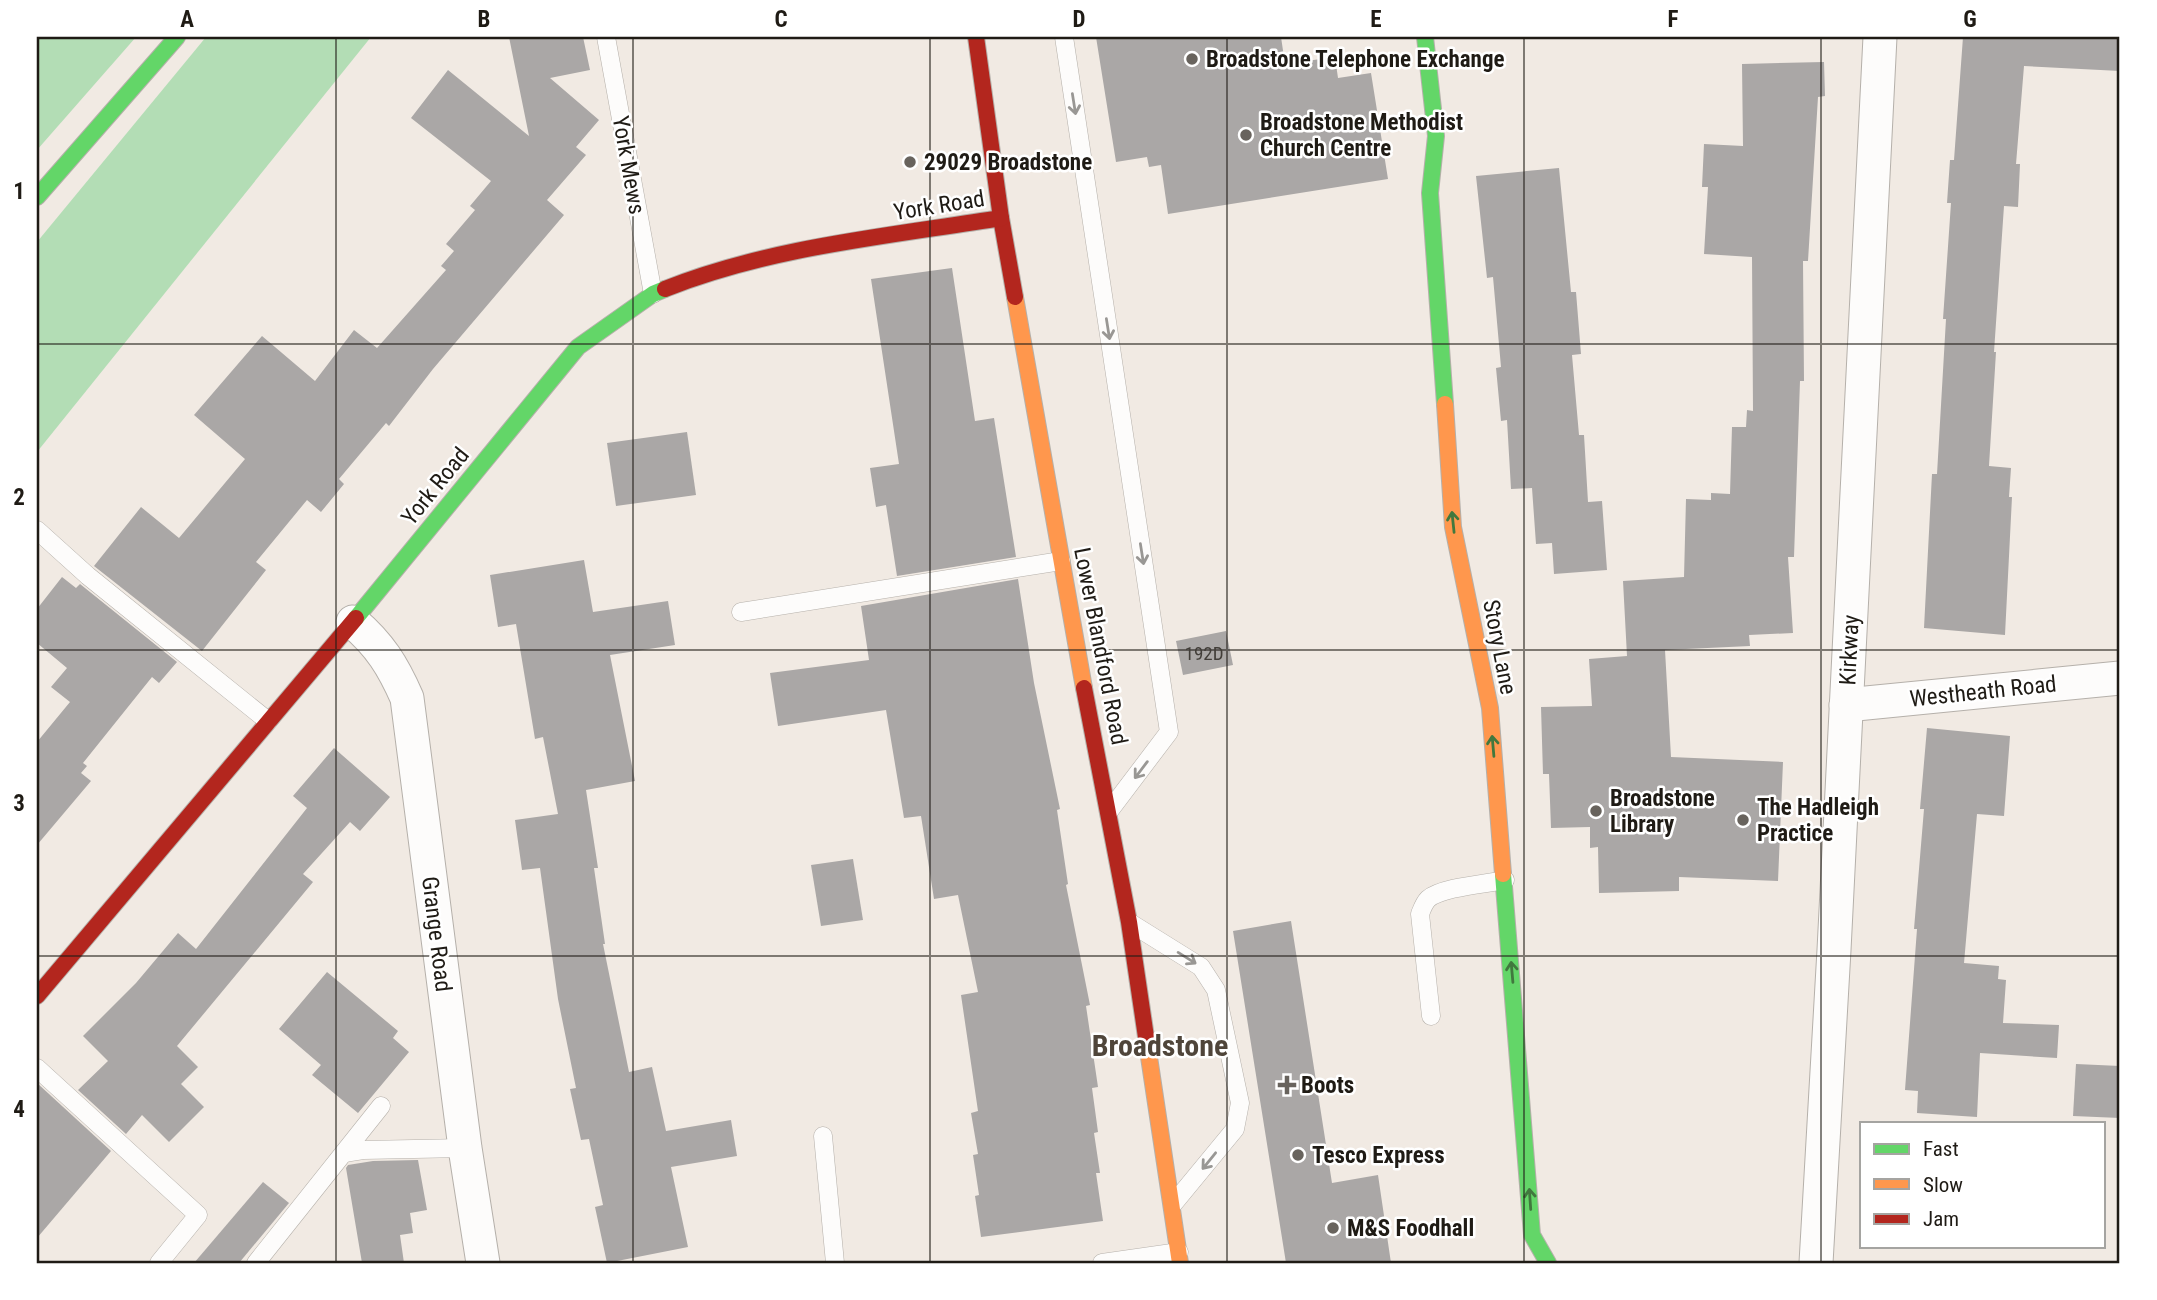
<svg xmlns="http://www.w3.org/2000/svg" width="2157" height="1300" viewBox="0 0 2157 1300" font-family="'Roboto Condensed',sans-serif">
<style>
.forest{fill:#b3ddb5}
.building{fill:#aaa7a6}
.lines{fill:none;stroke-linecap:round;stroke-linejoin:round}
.lane-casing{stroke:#b5b0aa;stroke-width:19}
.street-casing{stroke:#b5b0aa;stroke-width:35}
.fast-casing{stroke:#b5b0aa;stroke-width:18}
.slow-casing{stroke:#b5b0aa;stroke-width:18}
.jam-casing{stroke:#b5b0aa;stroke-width:18}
.lane{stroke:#fdfcfb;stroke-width:18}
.street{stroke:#fdfcfb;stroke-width:33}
.fast{stroke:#63d668;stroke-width:16}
.slow{stroke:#ff974d;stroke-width:16}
.jam{stroke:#b3261e;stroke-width:16}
.oneway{stroke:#999794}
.oneway2{stroke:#41783e}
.grid{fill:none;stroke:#1f1b15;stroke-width:2;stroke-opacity:0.55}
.poi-dot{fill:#68635d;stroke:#fff;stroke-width:2.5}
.labels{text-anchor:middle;stroke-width:5;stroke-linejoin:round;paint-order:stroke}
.number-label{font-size:19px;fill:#423e39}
.poi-label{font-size:23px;font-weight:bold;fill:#1f1b15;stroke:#fff;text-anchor:start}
.street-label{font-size:23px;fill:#1f1b15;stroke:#fff}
.district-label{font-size:30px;font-weight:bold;fill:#4f453a;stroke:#fff}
.neatline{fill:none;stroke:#1f1b15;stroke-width:2.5}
.grid-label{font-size:23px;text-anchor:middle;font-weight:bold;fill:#1f1b15}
</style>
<rect width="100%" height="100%" fill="#f1eae3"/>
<g class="forest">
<path d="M 37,37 L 136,37 L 37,150 Z"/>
<path d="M 206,37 L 371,37 L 37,452 L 37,242 Z"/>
</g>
<g class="building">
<path d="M 509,37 L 583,37 L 590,70 L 550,78 L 599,120 L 576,147 L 586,155 L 547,200 L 564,215 L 433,369 L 389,426 L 386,423 L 339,479 L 344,484 L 321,512 L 307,500 L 256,562 L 266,570 L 202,651 L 94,566 L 141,507 L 179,538 L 245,459 L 194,415 L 262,336 L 315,381 L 354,330 L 377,348 L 446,270 L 441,266 L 454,251 L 446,244 L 475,210 L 470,206 L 491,181 L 411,118 L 448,70 L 529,136 Z"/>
<path d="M 1096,37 L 1281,37 L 1285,64 L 1335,57 L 1338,78 L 1371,73 L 1388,179 L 1168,214 L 1161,165 L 1149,167 L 1147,157 L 1116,162 Z"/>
<path d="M 1963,37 L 2120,37 L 2120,71 L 2024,66 L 2016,164 L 2020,164 L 2018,207 L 2004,206 L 1994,352 L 1996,352 L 1989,466 L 2011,468 L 2009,497 L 2012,497 L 2005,635 L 1924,628 L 1932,474 L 1937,474 L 1946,319 L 1943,319 L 1951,203 L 1947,203 L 1950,160 L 1954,160 Z"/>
<path d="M 1824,62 L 1825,96 L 1818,97 L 1808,261 L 1803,261 L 1804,381 L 1800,381 L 1794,557 L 1788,557 L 1793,633 L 1749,635 L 1750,646 L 1665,650 L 1671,757 L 1783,762 L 1778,881 L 1679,877 L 1679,891 L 1599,893 L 1598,847 L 1590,848 L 1590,827 L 1551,828 L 1549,774 L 1543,774 L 1541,707 L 1592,706 L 1589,659 L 1627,656 L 1623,581 L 1684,577 L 1686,499 L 1711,500 L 1711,493 L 1730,494 L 1732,427 L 1746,427 L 1747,410 L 1753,411 L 1752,257 L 1704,254 L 1708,187 L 1702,187 L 1704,144 L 1743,146 L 1742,64 Z"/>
<path d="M 1559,168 L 1571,292 L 1576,292 L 1581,354 L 1572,355 L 1579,435 L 1584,435 L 1588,502 L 1602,501 L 1607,570 L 1554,574 L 1552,543 L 1536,544 L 1532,488 L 1511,489 L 1507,420 L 1501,421 L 1496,368 L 1501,367 L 1493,277 L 1487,278 L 1476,176 Z"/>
<path d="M 952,268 L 975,421 L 994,418 L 1016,557 L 897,576 L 886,505 L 876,507 L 870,468 L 899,464 L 871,279 Z"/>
<path d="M 687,432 L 696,495 L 616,506 L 607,443 Z"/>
<path d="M 584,560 L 593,612 L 668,601 L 675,645 L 610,655 L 635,781 L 586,790 L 598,868 L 594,868 L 605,944 L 603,944 L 629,1072 L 652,1067 L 666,1131 L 731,1120 L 737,1156 L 671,1167 L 688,1247 L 607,1263 L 595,1207 L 603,1205 L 589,1139 L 581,1140 L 570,1089 L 576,1088 L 558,999 L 540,868 L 522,870 L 515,820 L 558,814 L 543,737 L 535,739 L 516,624 L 498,627 L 490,575 Z"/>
<path d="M 62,577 L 76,588 L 80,584 L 177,662 L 159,683 L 152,677 L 83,763 L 87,766 L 81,773 L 91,781 L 37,845 L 37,742 L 70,702 L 51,687 L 67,668 L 37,643 L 37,609 Z"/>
<path d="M 1018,579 L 1034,683 L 1060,809 L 1057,810 L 1068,884 L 1066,885 L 1090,1005 L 1086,1006 L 1098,1087 L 1092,1088 L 1098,1132 L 1094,1133 L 1100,1173 L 1096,1173 L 1103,1221 L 981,1237 L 975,1196 L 979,1195 L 973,1155 L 978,1154 L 971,1113 L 978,1111 L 961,995 L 978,992 L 958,895 L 934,899 L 921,816 L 904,818 L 886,710 L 778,726 L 770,673 L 869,660 L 861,606 Z"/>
<path d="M 1226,631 L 1233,665 L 1183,675 L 1176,641 Z"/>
<path d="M 1927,728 L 2010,736 L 2004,816 L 1977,814 L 1964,963 L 1999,966 L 1998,979 L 2006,980 L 2003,1023 L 2059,1025 L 2057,1058 L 1980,1053 L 1977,1117 L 1917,1113 L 1918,1091 L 1905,1090 L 1917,929 L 1914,929 L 1924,809 L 1920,809 Z"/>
<path d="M 334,748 L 390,797 L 360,831 L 350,822 L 303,874 L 313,882 L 177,1046 L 198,1067 L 181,1084 L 204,1107 L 169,1142 L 142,1115 L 126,1134 L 78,1090 L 108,1061 L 83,1036 L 136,983 L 178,933 L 196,949 L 307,808 L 293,796 Z"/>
<path d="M 853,859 L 863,920 L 821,926 L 811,865 Z"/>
<path d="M 1291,921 L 1332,1183 L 1378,1175 L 1391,1263 L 1286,1263 L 1233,931 Z"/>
<path d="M 327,972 L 398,1031 L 393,1038 L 409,1052 L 358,1113 L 312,1075 L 321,1065 L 279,1029 Z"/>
<path d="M 2076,1064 L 2120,1066 L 2120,1118 L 2073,1116 Z"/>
<path d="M 37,1083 L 111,1151 L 37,1238 Z"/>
<path d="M 418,1160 L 427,1210 L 410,1213 L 413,1233 L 400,1235 L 404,1263 L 362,1263 L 346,1168 L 348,1165 L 373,1161 Z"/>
<path d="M 263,1182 L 289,1203 L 239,1263 L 194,1263 Z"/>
</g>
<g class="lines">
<defs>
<g id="lane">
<path d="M 606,37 L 653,294"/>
<path d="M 1064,37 L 1169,732 L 1110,810"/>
<path d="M 37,530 L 88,576 L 268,721"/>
<path d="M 741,612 L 1061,561"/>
<path d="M 1132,924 L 1201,967 L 1216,990 L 1240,1103 L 1235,1129 L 1174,1203"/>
<path d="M 1431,1016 L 1420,914 C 1422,909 1424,903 1428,899 C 1442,887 1486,884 1505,880"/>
<path d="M 37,1068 L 198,1215 L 159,1263"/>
<path d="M 823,1136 L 835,1263"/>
<path d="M 344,1153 L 363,1150 L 465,1148"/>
<path d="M 256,1263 L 381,1106"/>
<path d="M 1102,1263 L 1179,1252"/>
</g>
<g id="street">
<path d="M 353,622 C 380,645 393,666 407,698 L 465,1148 L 483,1263"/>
<path d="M 1846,705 L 2120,678"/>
<path d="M 1816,1263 L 1834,950 L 1880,37"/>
</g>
<g id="fast">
<path d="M 1425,37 L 1436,136 L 1430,193 L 1445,404"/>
<path d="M 37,197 L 177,37"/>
<path d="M 356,618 L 578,347 L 653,294 L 665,289"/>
<path d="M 1503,874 L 1532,1235 L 1548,1263"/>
</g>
<g id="slow">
<path d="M 1015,297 L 1084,688"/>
<path d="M 1445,404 L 1453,527 L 1490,708 L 1503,874"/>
<path d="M 1146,1037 L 1180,1263"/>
</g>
<g id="jam">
<path d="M 976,37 L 1001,218 L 1015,297"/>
<path d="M 665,289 C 770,247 889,236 1001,218"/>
<path d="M 1084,688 L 1129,922 L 1146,1037"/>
<path d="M 37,996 L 356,618"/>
</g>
</defs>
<use href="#lane" class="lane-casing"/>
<use href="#street" class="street-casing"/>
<use href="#fast" class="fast-casing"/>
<use href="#slow" class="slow-casing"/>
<use href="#jam" class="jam-casing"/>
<use href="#lane" class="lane"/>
<use href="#street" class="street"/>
<use href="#fast" class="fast"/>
<use href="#slow" class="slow"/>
<use href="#jam" class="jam"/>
</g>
<defs><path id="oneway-shaft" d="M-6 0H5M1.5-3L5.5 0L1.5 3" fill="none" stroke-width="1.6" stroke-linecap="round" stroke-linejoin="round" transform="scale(1.75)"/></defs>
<g class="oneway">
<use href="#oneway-shaft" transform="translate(1074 104) rotate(81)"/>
<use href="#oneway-shaft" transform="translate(1108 329) rotate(81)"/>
<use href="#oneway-shaft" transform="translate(1142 554) rotate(81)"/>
<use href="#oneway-shaft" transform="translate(1141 770) rotate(127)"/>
<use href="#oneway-shaft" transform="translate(1187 958) rotate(32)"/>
<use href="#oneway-shaft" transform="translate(1209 1161) rotate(129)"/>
</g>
<g class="oneway2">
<use href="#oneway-shaft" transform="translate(1453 522) rotate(-96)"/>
<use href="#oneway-shaft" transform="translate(1493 746) rotate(-95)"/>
<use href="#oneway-shaft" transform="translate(1512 972) rotate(-95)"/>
<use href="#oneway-shaft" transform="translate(1530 1199) rotate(-94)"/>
</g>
<path class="grid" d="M 336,37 L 336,1263M 633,37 L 633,1263M 930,37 L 930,1263M 1227,37 L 1227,1263M 1524,37 L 1524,1263M 1821,37 L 1821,1263M 37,344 L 2120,344M 37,650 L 2120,650M 37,956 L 2120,956"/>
<g class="poi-dot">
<circle cx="1192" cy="59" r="7"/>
<circle cx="1246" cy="135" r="7"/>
<circle cx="910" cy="162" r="7"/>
<circle cx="1596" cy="811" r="7"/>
<circle cx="1743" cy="820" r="7"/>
<path d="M1283.5 1074.5h7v7h7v7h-7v7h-7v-7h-7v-7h7z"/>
<circle cx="1298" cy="1155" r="7"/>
<circle cx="1333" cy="1228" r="7"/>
</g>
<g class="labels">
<g class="number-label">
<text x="1204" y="660">192D</text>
</g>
<g class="poi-label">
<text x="1206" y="67">Broadstone Telephone Exchange</text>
<text x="1260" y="130">Broadstone Methodist<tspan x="1260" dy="26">Church Centre</tspan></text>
<text x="924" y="170">29029 Broadstone</text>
<text x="1610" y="806">Broadstone<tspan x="1610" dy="26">Library</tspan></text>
<text x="1757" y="815">The Hadleigh<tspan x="1757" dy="26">Practice</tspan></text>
<text x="1301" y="1093">Boots</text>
<text x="1312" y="1163">Tesco Express</text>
<text x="1347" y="1236">M&amp;S Foodhall</text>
</g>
<g class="street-label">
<text transform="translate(629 165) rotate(80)" y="8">York Mews</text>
<text transform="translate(939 205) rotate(-9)" y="8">York Road</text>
<text transform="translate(435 486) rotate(-51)" y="8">York Road</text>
<text transform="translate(1101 646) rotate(79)" y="8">Lower Blandford Road</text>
<text transform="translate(1500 647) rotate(79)" y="8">Story Lane</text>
<text transform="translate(1849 650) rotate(-87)" y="8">Kirkway</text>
<text transform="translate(1983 691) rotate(-6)" y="8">Westheath Road</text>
<text transform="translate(437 934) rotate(83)" y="8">Grange Road</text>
</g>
<g class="district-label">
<text x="1160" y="1056">Broadstone</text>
</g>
</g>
<rect width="2157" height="1300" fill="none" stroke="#ffffff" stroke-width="77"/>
<rect x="1860" y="1122" width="245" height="126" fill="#ffffff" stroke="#a5a4a1" stroke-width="2"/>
<rect x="1874" y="1144" width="35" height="10" fill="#63d668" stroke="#a5a4a1" stroke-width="2"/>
<text x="1923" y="1156" font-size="21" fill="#1f1b15">Fast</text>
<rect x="1874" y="1179" width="35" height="10" fill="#ff974d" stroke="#a5a4a1" stroke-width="2"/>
<text x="1923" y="1192" font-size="21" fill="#1f1b15">Slow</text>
<rect x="1874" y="1214" width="35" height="10" fill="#b3261e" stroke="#a5a4a1" stroke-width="2"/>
<text x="1923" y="1226" font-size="21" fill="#1f1b15">Jam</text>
<rect x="38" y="38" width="2080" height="1224" class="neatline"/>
<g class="grid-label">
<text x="187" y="27">A</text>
<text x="484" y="27">B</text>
<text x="781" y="27">C</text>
<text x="1079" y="27">D</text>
<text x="1376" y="27">E</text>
<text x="1673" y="27">F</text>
<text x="1970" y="27">G</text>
<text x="19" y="199">1</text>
<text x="19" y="505">2</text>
<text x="19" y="811">3</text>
<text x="19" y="1117">4</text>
</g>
</svg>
